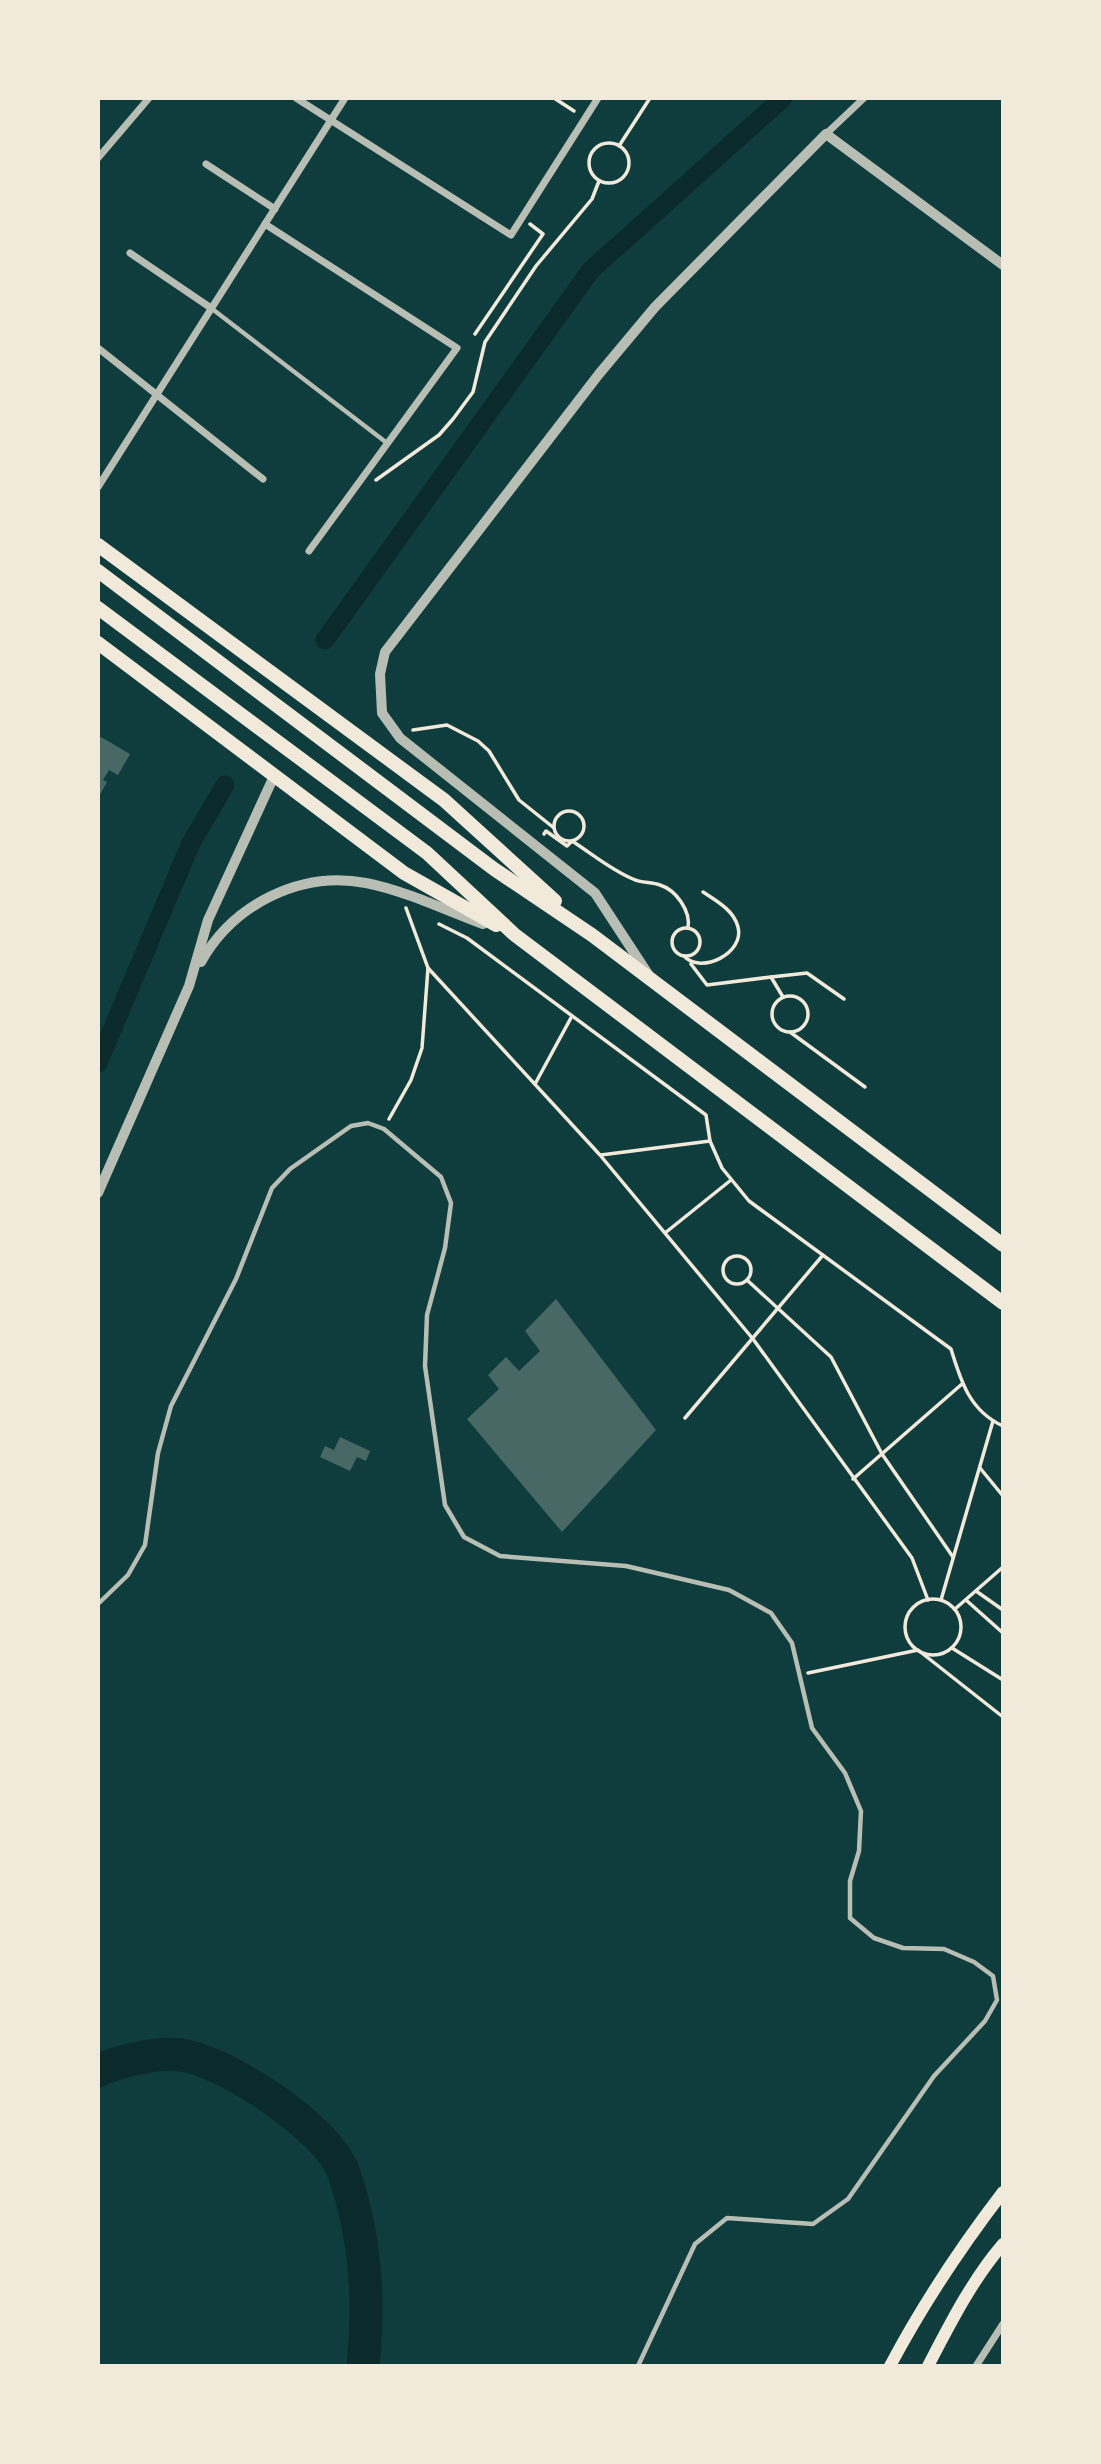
<svg xmlns="http://www.w3.org/2000/svg" width="1101" height="2464" viewBox="0 0 1101 2464" font-family="Signika,sans-serif">
<style>
.lines{fill:none;stroke-linecap:round;stroke-linejoin:round}
.canal{stroke:#0a2a2b;stroke-width:19}
.river{stroke:#0a2a2b;stroke-width:33}
.building{fill:#486865}
.path{stroke:#f1e9da;stroke-width:3.5}
.service{stroke:#b8beb3;stroke-width:4.5}
.minor{stroke:#b8beb3;stroke-width:7}
.tertiary{stroke:#b8beb3;stroke-width:10}
.secondary{stroke:#f1e9da;stroke-width:12}
.primary{stroke:#f1e9da;stroke-width:14}
</style>
<rect width="100%" height="100%" fill="#0f3d3e"/>
<g class="lines">
<g class="canal">
<path d="M 325,640 L 591,270 L 783,98"/>
<path d="M 98,1063 L 191,843 L 225,785"/>
</g>
<path class="river" d="M 98,2071 C 117,2061 160,2052 181,2055 C 226,2061 327,2128 343,2171 C 366,2235 370,2299 363,2366"/>
</g>
<g class="building">
<path d="M 101,737 L 130,754 L 118,775 L 109,770 L 103,780 L 107,782 L 98,798 L 98,740 Z"/>
<path d="M 556,1299 L 656,1430 L 562,1532 L 467,1419 L 499,1389 L 488,1375 L 506,1357 L 519,1371 L 540,1351 L 525,1331 Z"/>
<path d="M 340,1437 L 370,1451 L 366,1461 L 357,1457 L 350,1471 L 320,1457 L 325,1446 L 334,1450 Z"/>
</g>
<g class="lines">
<g class="path">
<path d="M 554,98 L 574,111"/>
<circle cx="609" cy="163" r="20"/>
<path d="M 619,146 L 650,98"/>
<path d="M 475,334 L 543,234 L 530,224"/>
<path d="M 376,480 L 439,435 L 453,419 L 473,392 L 485,342 L 536,266 L 592,199 L 599,181"/>
<path d="M 413,730 L 447,725 L 478,741 L 489,751 L 519,800 L 554,828"/>
<circle cx="569" cy="826" r="15"/>
<path d="M 544,834 L 546,831 L 567,846 L 572,841 C 591,853 611,870 633,879 C 641,883 651,882 660,885 C 676,890 691,911 688,928"/>
<path d="M 439,924 L 467,938 L 706,1115 L 710,1141 L 722,1168 L 749,1201 L 951,1349 C 961,1382 970,1411 1003,1426"/>
<circle cx="686" cy="942" r="14"/>
<path d="M 684,956 C 701,975 745,953 738,927 C 734,910 715,900 703,892"/>
<path d="M 691,964 L 707,985 L 771,977 L 783,997"/>
<path d="M 428,968 L 600,1155 L 753,1339 L 912,1558 L 928,1600"/>
<path d="M 771,977 L 807,973 L 844,999"/>
<circle cx="790" cy="1014" r="18"/>
<path d="M 790,1032 L 865,1087"/>
<path d="M 535,1084 L 572,1016"/>
<path d="M 389,1119 L 411,1080 L 422,1048 L 428,968 L 406,908"/>
<path d="M 601,1155 L 710,1141"/>
<path d="M 665,1233 L 731,1180"/>
<circle cx="737" cy="1270" r="14"/>
<path d="M 747,1280 L 831,1357 L 882,1454 L 953,1557"/>
<path d="M 685,1418 L 823,1255"/>
<path d="M 980,1468 L 1003,1496"/>
<path d="M 853,1479 L 962,1384"/>
<path d="M 976,1591 L 1003,1610"/>
<circle cx="933" cy="1627" r="28"/>
<path d="M 941,1600 L 993,1421"/>
<path d="M 966,1600 L 1003,1633"/>
<path d="M 955,1609 L 1003,1567"/>
<path d="M 952,1648 L 1003,1680"/>
<path d="M 808,1673 L 918,1650 L 1003,1717"/>
</g>
<g class="service">
<path d="M 211,308 L 387,443"/>
<path d="M 98,1604 L 128,1575 L 145,1545 L 158,1453 L 171,1406 L 236,1279 L 272,1188 L 290,1169 L 351,1126 L 368,1123 L 384,1129 L 441,1177 L 451,1203 L 445,1248 L 427,1315 L 425,1366 L 445,1505 L 464,1537 L 500,1556 L 626,1566 L 729,1590 L 771,1613 L 792,1643 L 812,1728 L 845,1773 L 861,1811 L 859,1851 L 850,1881 L 850,1918 L 874,1938 L 903,1948 L 944,1949 L 974,1962 L 993,1976 L 997,2000 L 985,2021 L 934,2076 L 848,2199 L 813,2224 L 727,2218 L 695,2244 L 638,2366"/>
</g>
<g class="minor">
<path d="M 296,98 L 511,235 L 598,98"/>
<path d="M 826,134 L 864,98"/>
<path d="M 98,158 L 149,98"/>
<path d="M 206,164 L 275,209"/>
<path d="M 265,224 L 457,348 L 309,551"/>
<path d="M 130,253 L 211,308"/>
<path d="M 98,348 L 263,479"/>
<path d="M 98,487 L 345,98"/>
<path d="M 976,2366 L 1003,2324"/>
</g>
<g class="tertiary">
<path d="M 201,962 C 233,905 300,870 366,883 C 406,891 445,910 483,924"/>
<path d="M 648,974 L 595,893 L 400,738 L 382,713 L 380,674 L 385,652 L 599,374 L 655,307 L 826,134 L 1003,265"/>
<path d="M 98,1193 L 189,986 L 208,920 L 275,774"/>
</g>
<g class="secondary">
<path d="M 890,2366 C 923,2304 960,2248 1003,2192"/>
<path d="M 928,2366 C 950,2324 972,2280 1003,2244"/>
</g>
<g class="primary">
<path d="M 98,545 L 444,800 L 555,901"/>
<path d="M 98,571 L 494,869 L 592,935 L 1003,1245"/>
<path d="M 98,608 L 427,853 L 515,935 L 1003,1303"/>
<path d="M 98,643 L 404,873 L 496,925"/>
</g>
</g>
<rect width="1101" height="2464" fill="none" stroke="#f1e9da" stroke-width="200"/>
</svg>
